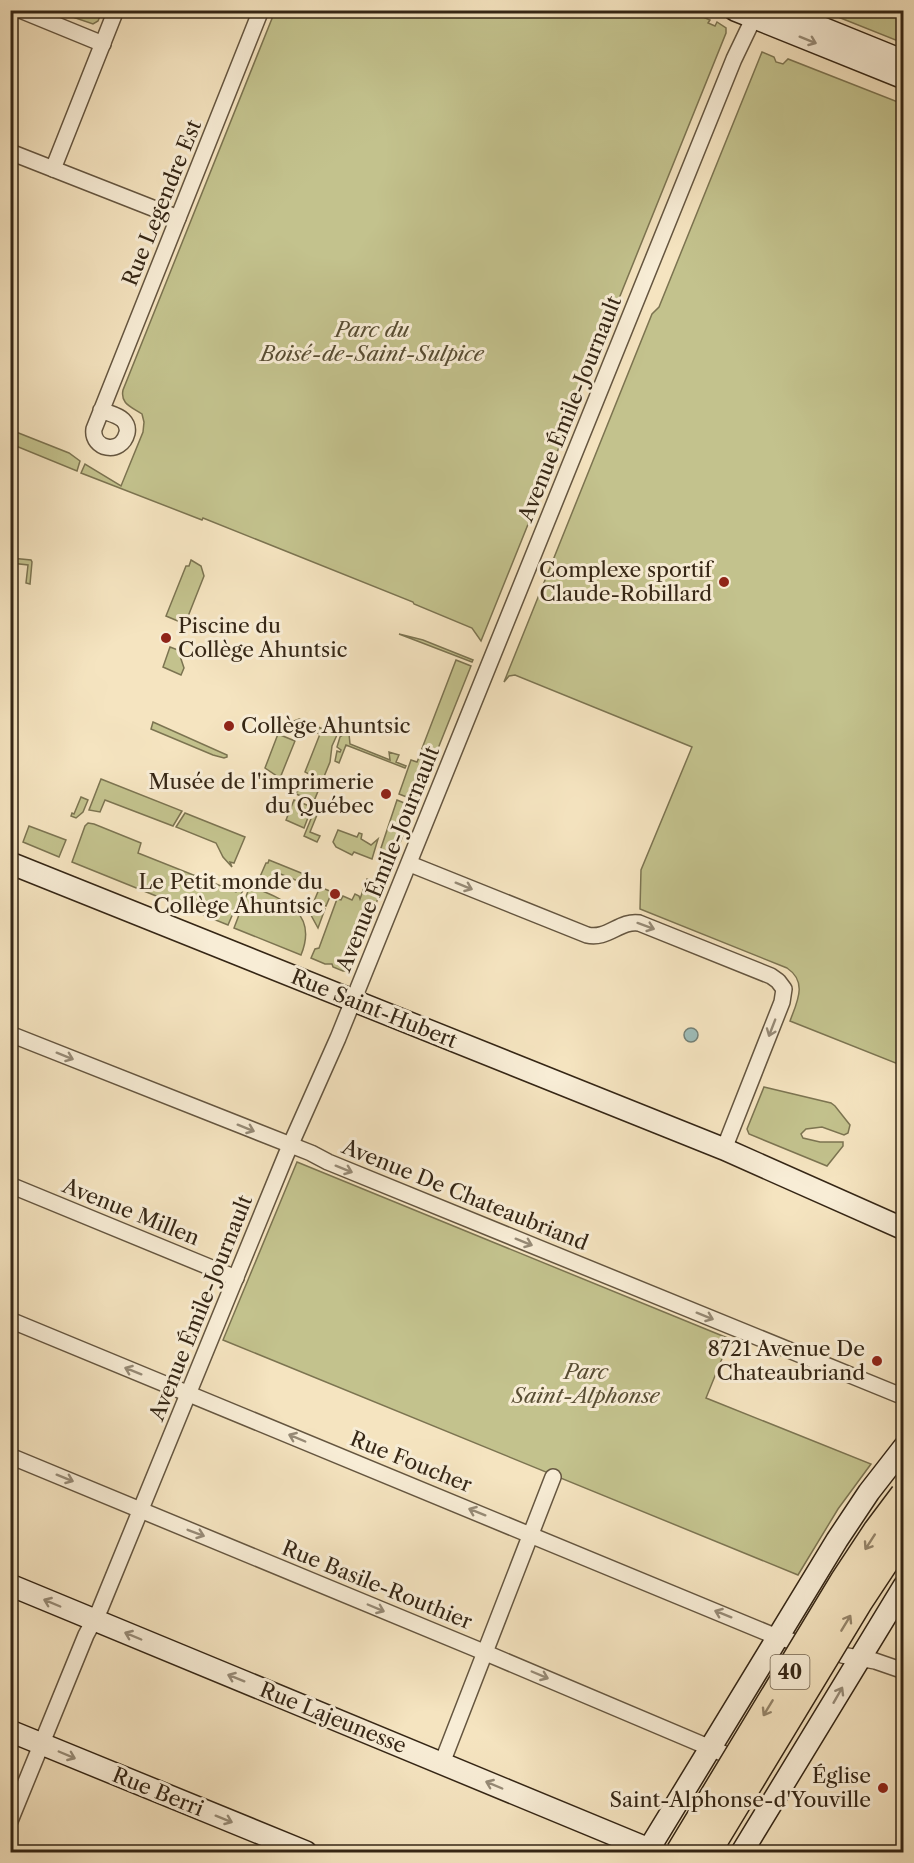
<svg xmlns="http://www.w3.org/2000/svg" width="914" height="1863" viewBox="0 0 914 1863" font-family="'Libre Caslon Text',serif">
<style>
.green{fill:#c3c28d;stroke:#7c7451;stroke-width:1.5}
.water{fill:#9ebdb9;stroke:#748177;stroke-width:1.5}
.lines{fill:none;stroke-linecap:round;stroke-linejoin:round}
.street-casing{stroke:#655640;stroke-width:18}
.secondary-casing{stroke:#352615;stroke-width:24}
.street{stroke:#f8edd6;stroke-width:15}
.secondary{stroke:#f8edd6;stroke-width:21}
.highway-bridge-casing{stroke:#352615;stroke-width:30;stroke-linecap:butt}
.highway-bridge{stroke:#f5e4c0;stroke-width:27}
.oneway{stroke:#968a76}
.oneway2{stroke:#95856a}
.poi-dot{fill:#8f2418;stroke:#f8edd6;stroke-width:2}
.labels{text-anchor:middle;stroke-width:6;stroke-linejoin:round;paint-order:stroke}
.shield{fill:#f8edd6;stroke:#70624f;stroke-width:1.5}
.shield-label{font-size:20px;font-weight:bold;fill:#352615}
.street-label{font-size:21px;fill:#352615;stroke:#f8edd6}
.park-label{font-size:21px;font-style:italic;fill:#584d33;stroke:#f8edd6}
.poi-label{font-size:21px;fill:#352615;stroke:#f8edd6;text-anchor:end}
</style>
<rect width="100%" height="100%" fill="#f5e4c0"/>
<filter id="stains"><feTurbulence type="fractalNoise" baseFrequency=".00333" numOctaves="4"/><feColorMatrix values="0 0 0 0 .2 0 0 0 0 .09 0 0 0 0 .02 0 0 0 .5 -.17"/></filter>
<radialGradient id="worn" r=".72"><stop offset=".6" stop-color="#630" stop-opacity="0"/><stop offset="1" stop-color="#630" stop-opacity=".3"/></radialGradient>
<g class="green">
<path d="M 687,10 L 710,20 L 708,23 L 715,26 L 717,22 L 726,28 L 726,33 L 481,641 L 472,628 L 414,604 L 413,602 L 203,518 L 202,520 L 81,473 L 85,464 L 121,486 L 143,432 L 144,422 L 142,414 C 132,407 120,404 123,390 L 275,11 Z"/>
<path d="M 55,11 L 102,10 L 102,11 L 98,21 L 93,24 Z"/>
<path d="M 823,11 L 903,11 L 903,43 Z"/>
<path d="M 762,52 L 774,57 L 776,62 L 783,64 L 788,59 L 903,104 L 903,1066 L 790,1021 C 797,1002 808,982 787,968 L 640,909 L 641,870 L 692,747 L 515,675 L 509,676 L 504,682 L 652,314 L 659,307 Z"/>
<path d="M 11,430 L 69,453 L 80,461 L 77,471 L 11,444 Z"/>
<path d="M 11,558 L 31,560 L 32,562 L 30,584 L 26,583 L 28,565 L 11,563 Z"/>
<path d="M 191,560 L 201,566 L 204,576 L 185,624 L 166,616 L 186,566 L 189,566 Z"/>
<path d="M 399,634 L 423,640 L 473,660 L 472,662 Z"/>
<path d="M 170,647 L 178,650 L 184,668 L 181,675 L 163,667 Z"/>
<path d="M 456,660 L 471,666 L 435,756 L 421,751 Z"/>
<path d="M 299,719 L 337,735 L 332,746 L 330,762 L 314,801 L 296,794 L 302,779 L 308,781 L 311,775 L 305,772 L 320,734 L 297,725 L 296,728 L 293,727 L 291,732 L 281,728 L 283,725 Z"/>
<path d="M 153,722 L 227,755 L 227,757 L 224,758 L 213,755 L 151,729 Z"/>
<path d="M 346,733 L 349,734 L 350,744 L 390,760 L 389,752 L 399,755 L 396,762 L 406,766 L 405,768 L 346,745 L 339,763 L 335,761 L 337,751 L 340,752 L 341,750 L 337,747 L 340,737 Z"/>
<path d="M 278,734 L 295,741 L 280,778 L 265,768 Z"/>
<path d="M 420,755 L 433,761 L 417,801 L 399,794 L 411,760 L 417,762 Z"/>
<path d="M 101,779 L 182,811 L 173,826 L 105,800 L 100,812 L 89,810 Z"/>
<path d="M 81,797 L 88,800 L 83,812 L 76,818 L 71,816 L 72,813 L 74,814 Z"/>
<path d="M 294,800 L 312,807 L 304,828 L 286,820 Z"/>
<path d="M 397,800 L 414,807 L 391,866 L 380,862 L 383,853 L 380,851 Z"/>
<path d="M 315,809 L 319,810 L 310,832 L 320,836 L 317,842 L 304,836 Z"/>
<path d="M 185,813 L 245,837 L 234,863 L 230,862 L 232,867 L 223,857 L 216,843 L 176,827 Z"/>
<path d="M 88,823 L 94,824 L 141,843 L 138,853 L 236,892 L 245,885 L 228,925 L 72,862 L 85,826 Z"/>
<path d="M 29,826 L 66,840 L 59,857 L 23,842 Z"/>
<path d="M 338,830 L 357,837 L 359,833 L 362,834 L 361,839 L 371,845 L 378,839 L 372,859 L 354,852 L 352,855 L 336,847 L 333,842 Z"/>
<path d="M 269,860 L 316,879 L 313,887 L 278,873 L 273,884 L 259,879 L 266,863 L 268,863 Z"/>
<path d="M 367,879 L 383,886 L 371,916 L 361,917 L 361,920 L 370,919 L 361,941 L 356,940 L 351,946 L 358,949 L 348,971 L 343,971 L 333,967 L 332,964 L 325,964 L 311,958 L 315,949 L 319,948 L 337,899 L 341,900 L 343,896 L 352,900 L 355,894 L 359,896 L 360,899 Z"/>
<path d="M 250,886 C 282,899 319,911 301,955 L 234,928 Z"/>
<path d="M 320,887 L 332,892 L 326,906 L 314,901 Z"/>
<path d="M 308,902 L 325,909 L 318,928 L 306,906 Z"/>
<path d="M 764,1087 L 831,1103 L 835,1106 L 850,1125 L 848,1133 L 844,1135 L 822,1127 L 806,1129 L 801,1134 L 803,1138 L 820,1142 L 843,1142 L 843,1146 L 827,1166 L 749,1134 L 747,1129 Z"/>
<path d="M 297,1162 L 730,1339 L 706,1398 L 871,1464 L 838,1509 L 798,1575 L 223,1340 Z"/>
</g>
<circle class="water" cx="691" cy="1035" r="7"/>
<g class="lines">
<defs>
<g id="street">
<path d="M 20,10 L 103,44"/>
<path d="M 10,152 L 178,218"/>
<path d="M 53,169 L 116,10"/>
<path d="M 101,410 C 108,413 118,415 123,420 C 127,424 128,428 127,433 C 121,456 91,449 94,429 L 261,10"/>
<path d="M 410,864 L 587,935 C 607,940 620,920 639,923 L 771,976 L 778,981 L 784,989 L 782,1002 L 724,1149"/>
<path d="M 10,1034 L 311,1153 L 328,1162 L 904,1397"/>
<path d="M 10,1185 L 236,1278"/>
<path d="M 10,1320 L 777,1637 L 795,1642"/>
<path d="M 10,1456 L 486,1653 L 727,1755"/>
<path d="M 842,1655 L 875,1661 L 904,1671"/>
<path d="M 442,1763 L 553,1477"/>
<path d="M 10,1821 L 86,1635 L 100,1609 L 286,1155 L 338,1038 L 734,59 L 757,11"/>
</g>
<g id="secondary">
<path d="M 735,10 L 904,78"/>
<path d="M 778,10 L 904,61"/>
<path d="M 10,863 L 724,1149 L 904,1229"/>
<path d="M 10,1585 L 656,1852"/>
<path d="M 10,1731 L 306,1852"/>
<path d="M 647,1852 L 837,1540 L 869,1492 L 904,1447"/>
<path d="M 742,1852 L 904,1586"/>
</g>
</defs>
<use href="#street" class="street-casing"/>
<use href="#secondary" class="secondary-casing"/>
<use href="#street" class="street"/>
<use href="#secondary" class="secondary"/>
<defs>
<g id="highway-bridge">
<path d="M 680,1852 L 844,1581 L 877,1531 L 904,1495"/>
<path d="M 707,1852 L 859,1601 L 904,1533"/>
</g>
</defs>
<use href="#highway-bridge" class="highway-bridge-casing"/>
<use href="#highway-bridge" class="highway-bridge"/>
</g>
<defs><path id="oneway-shaft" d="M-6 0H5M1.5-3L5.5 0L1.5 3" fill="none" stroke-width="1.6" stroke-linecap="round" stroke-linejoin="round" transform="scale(1.5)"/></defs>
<g class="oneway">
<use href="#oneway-shaft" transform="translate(808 40) rotate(22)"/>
<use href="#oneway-shaft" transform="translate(464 886) rotate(22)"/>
<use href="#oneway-shaft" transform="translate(646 926) rotate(20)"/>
<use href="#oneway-shaft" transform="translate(772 1028) rotate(111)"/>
<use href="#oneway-shaft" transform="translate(65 1056) rotate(22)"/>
<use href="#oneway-shaft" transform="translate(246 1128) rotate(22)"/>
<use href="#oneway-shaft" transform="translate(344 1169) rotate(22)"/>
<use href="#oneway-shaft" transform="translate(524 1242) rotate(22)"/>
<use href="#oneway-shaft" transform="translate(705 1316) rotate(22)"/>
<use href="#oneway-shaft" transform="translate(133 1371) rotate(-158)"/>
<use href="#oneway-shaft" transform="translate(297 1438) rotate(-157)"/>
<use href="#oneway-shaft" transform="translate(65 1478) rotate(22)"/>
<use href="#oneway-shaft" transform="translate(477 1512) rotate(-158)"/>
<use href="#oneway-shaft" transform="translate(196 1533) rotate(21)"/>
<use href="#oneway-shaft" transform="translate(52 1603) rotate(-157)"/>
<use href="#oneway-shaft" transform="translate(376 1608) rotate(23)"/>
<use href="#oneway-shaft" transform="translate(723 1614) rotate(-158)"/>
<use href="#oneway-shaft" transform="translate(133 1636) rotate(-157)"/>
<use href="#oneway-shaft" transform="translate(540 1675) rotate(23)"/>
<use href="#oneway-shaft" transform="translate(236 1678) rotate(-158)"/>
<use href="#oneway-shaft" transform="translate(838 1695) rotate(-60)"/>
<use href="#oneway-shaft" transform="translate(67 1755) rotate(23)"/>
<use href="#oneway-shaft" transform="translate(494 1785) rotate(-157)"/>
<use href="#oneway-shaft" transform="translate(224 1819) rotate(22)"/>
</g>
<g class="oneway2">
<use href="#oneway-shaft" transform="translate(870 1542) rotate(123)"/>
<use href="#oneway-shaft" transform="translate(846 1623) rotate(-59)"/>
<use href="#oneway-shaft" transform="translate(768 1708) rotate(121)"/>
</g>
<g class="poi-dot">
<circle cx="724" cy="582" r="6"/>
<circle cx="166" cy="638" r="6"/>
<circle cx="229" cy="726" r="6"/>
<circle cx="386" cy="794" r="6"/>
<circle cx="335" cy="894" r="6"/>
<circle cx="877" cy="1361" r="6"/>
<circle cx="883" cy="1788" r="6"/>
</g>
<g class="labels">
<rect class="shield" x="770.5" y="1655" width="39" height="34" rx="4.5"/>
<g class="shield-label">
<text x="790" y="1679">40</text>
</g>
<g class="street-label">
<text transform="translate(162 203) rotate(-68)" y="7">Rue Legendre Est</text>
<text transform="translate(570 409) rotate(-68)" y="7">Avenue Émile-Journault</text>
<text transform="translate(388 859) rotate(-68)" y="7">Avenue Émile-Journault</text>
<text transform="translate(374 1009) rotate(22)" y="7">Rue Saint-Hubert</text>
<text transform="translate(465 1195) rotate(22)" y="7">Avenue De Chateaubriand</text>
<text transform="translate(131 1212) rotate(22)" y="7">Avenue Millen</text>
<text transform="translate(201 1308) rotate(-68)" y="7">Avenue Émile-Journault</text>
<text transform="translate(411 1462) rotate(22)" y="7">Rue Foucher</text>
<text transform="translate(377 1585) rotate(22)" y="7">Rue Basile-Routhier</text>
<text transform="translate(333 1718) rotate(22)" y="7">Rue Lajeunesse</text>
<text transform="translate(158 1792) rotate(22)" y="7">Rue Berri</text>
</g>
<g class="park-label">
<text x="372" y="337">Parc du<tspan x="372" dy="24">Boisé-de-Saint-Sulpice</tspan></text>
<text x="586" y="1379">Parc<tspan x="586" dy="24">Saint-Alphonse</tspan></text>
</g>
<g class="poi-label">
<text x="712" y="577">Complexe sportif<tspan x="712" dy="24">Claude-Robillard</tspan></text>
<text x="178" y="633" text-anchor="start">Piscine du<tspan x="178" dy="24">Collège Ahuntsic</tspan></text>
<text x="241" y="733" text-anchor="start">Collège Ahuntsic</text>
<text x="374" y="789">Musée de l'imprimerie<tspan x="374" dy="24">du Québec</tspan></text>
<text x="323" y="889">Le Petit monde du<tspan x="323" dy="24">Collège Ahuntsic</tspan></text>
<text x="865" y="1356">8721 Avenue De<tspan x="865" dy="24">Chateaubriand</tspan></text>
<text x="871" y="1783">Église<tspan x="871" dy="24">Saint-Alphonse-d'Youville</tspan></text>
</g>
</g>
<rect width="914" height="1863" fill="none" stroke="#f5e4c0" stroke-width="36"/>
<rect x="12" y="12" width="890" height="1839" fill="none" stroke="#352615" stroke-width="3"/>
<rect x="18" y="18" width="878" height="1827" fill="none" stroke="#352615" stroke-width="1.5"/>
<rect width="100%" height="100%" filter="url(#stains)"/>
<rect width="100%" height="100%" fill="url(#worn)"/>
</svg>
